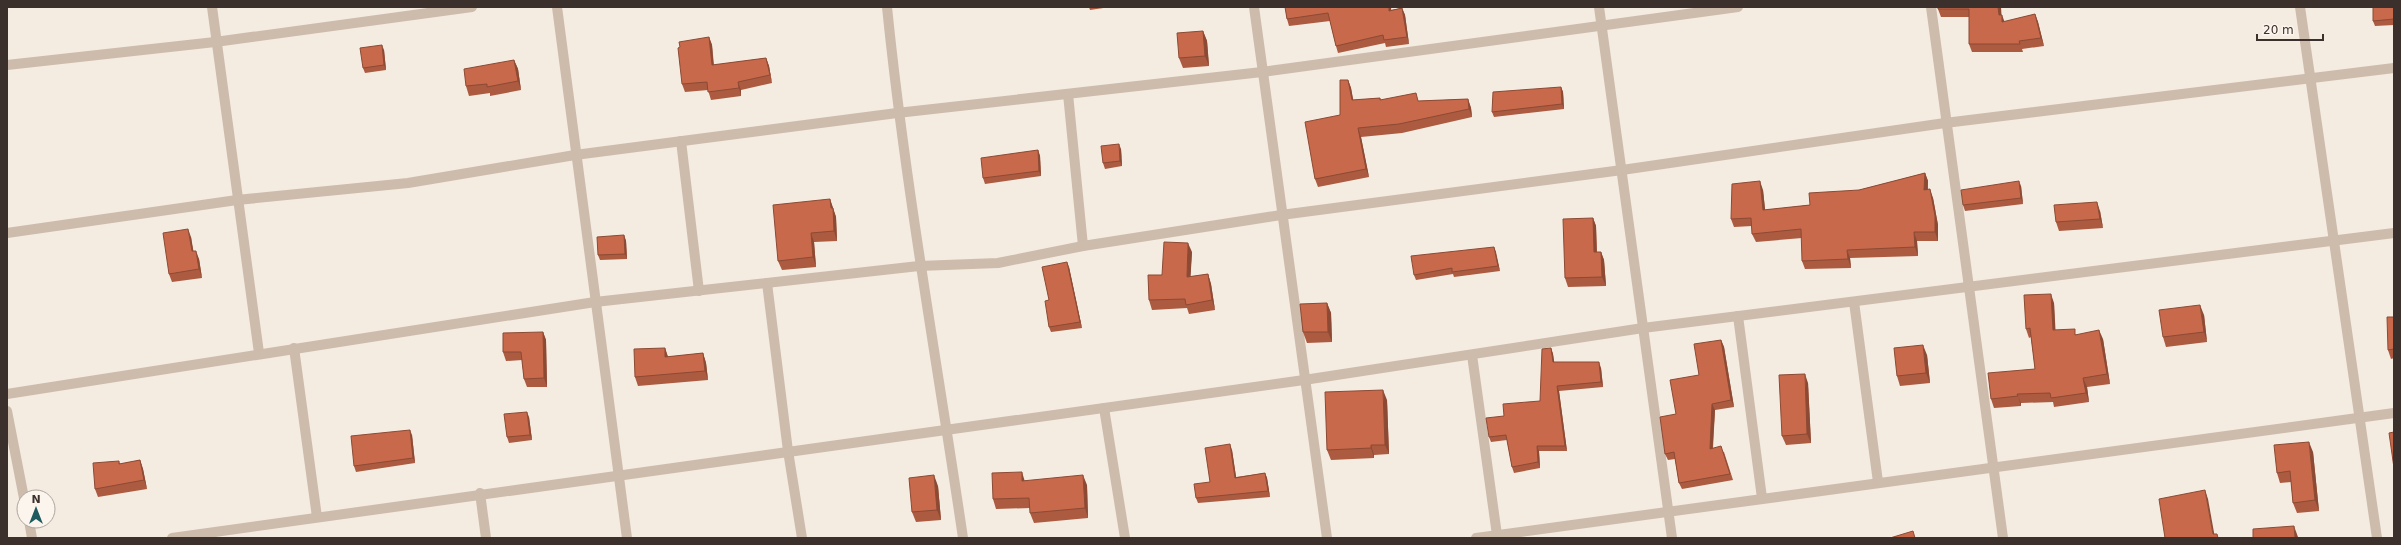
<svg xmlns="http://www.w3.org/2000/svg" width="2401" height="545" font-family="'DejaVu Sans',sans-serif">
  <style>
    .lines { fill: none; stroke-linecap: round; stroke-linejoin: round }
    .minor { stroke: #cdbbac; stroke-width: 10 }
    .tertiary { stroke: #cdbbac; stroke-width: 10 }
    .wall { fill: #ac5a40 }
    .shaded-wall { fill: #8c4a34 }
    .building { fill: #c8694b; stroke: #8c4a34 }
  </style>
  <rect width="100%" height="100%" fill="#f4ebe1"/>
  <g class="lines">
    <g class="minor">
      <polyline points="212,7 259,353"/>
      <polyline points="557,7 627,538"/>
      <path d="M887,7c18,178 50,354 76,531"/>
      <polyline points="1254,7 1327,538"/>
      <polyline points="1599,7 1672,538"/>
      <polyline points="1931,7 2003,538"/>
      <polyline points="7,65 215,42 472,7"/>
      <polyline points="1068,94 1083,246"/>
      <polyline points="681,141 699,291"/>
      <polyline points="7,233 237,200 408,183 575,155 897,113 1262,72 1738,7"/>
      <polyline points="767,283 788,451 802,538"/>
      <polyline points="1854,302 1878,482"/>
      <polyline points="1738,316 1762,498"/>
      <polyline points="294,348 317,517"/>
      <polyline points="1472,355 1497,535"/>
      <polyline points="7,394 595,302 919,266 998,263 1083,246 1281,215 1622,170 1945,123 2394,68"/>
      <polyline points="1104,408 1125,538"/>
      <polyline points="7,411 24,498"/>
      <polyline points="480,493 486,538"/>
      <polyline points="29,521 32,538"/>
      <polyline points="172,538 1304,380 1643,328 2394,233"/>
      <polyline points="1476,538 2394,413"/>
    </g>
    <polyline class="tertiary" points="2300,7 2377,538"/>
  </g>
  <g class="wall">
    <polygon points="1089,7 1110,7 1090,10"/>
    <polygon points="1285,7 1391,10 1402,8 1405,15 1409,44 1386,47 1385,43 1338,53 1336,46 1330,21 1289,26 1287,19"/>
    <polygon points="2001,7 2001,15 2004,22 2035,14 2038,22 2044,46 2022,49 2023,52 1972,52 1969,44 1969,17 1941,17 1938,9"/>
    <polygon points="2394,7 2394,25 2375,26 2373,21"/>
    <polygon points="1203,31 1207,41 1209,66 1183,68 1179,58"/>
    <polygon points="709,37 712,45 714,65 766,58 769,66 772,83 741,90 741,96 711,100 708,90 685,92 682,84"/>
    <polygon points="384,50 386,70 365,73 363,68"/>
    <polygon points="514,60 518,69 521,90 490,96 490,93 469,96 466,86"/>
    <polygon points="1348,80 1351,88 1353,100 1380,98 1381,100 1419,101 1468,99 1471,108 1472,117 1402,133 1361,137 1369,177 1318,187 1315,179 1340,115"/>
    <polygon points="1561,87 1563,92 1564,109 1494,117 1492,112"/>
    <polygon points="1121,149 1122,166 1105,169 1103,163"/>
    <polygon points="1038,150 1040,156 1041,176 985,184 983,178"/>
    <polygon points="1925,173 1928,181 1928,189 1933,198 1938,225 1938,241 1917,241 1918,256 1850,258 1851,268 1805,269 1802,261 1802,238 1756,242 1752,234 1752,226 1734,227 1731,219 1763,190 1765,210 1810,205 1859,190"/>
    <polygon points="2021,186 2023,204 1965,211 1963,205"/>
    <polygon points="830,199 836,217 837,241 814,242 816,267 782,270 778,261"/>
    <polygon points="2100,211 2103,228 2059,231 2056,222"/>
    <polygon points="1593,218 1596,226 1597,252 1601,252 1604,260 1606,286 1568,287 1565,278"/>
    <polygon points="624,235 626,241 627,259 600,260 598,255"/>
    <polygon points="191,237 193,251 199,259 202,278 172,282 169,274"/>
    <polygon points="1494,247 1500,271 1454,277 1453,274 1416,280 1414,275"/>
    <polygon points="1192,252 1190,277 1208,274 1211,284 1215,310 1189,314 1187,308 1152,310 1149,300 1162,275"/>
    <polygon points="1069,267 1082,328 1051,332 1049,327 1049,300"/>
    <polygon points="1327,303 1331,313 1332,342 1307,343 1303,332"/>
    <polygon points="2054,303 2055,330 2077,335 2103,339 2110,384 2087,387 2089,402 2054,407 2053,402 2021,403 2021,406 1994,408 1991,399 2035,369 2031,337 2029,338 2026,329"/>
    <polygon points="2204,315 2207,342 2166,347 2163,337"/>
    <polygon points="2394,317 2394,358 2391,359 2388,350"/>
    <polygon points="543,332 546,340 547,387 527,387 524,379 522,360 506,361 503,352"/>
    <polygon points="1721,340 1724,347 1734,407 1715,410 1713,448 1724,452 1733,480 1682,489 1679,483 1675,459 1668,460 1665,454 1699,375"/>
    <polygon points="665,348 668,357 703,353 706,363 708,380 638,386 635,377"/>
    <polygon points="1551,348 1553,354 1554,362 1601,368 1603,387 1559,391 1567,451 1539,451 1540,468 1514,473 1512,467 1507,440 1491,442 1489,437 1504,416 1540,401"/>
    <polygon points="1927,355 1930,383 1900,386 1897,376"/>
    <polygon points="1808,383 1811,443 1786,445 1782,436"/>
    <polygon points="1387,400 1389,454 1374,455 1374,458 1331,460 1327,450"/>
    <polygon points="529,417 532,440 509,443 507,437"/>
    <polygon points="412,435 415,463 356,472 354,466"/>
    <polygon points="1232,450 1236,477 1265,473 1267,478 1270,497 1198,503 1196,498 1210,482"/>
    <polygon points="2313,452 2319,511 2297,513 2293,503 2291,482 2280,483 2277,473"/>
    <polygon points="140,460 143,469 147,489 98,497 95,489 119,461 120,464"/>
    <polygon points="1025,481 1087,485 1088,518 1034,523 1030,513 1030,508 996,509 993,499"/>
    <polygon points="938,486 941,520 916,522 912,512"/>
  </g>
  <g class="shaded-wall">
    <polygon points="1389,7 1391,7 1392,18 1389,11"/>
    <polygon points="1998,7 2001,7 2002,23 1999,15"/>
    <polygon points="1402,8 1405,15 1409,44 1407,37"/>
    <polygon points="2035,14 2038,22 2044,46 2041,38"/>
    <polygon points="2002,15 2005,23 2002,22"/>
    <polygon points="1203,31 1207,41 1209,66 1205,56"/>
    <polygon points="709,37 712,45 714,73 712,65"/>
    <polygon points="382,45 384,50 386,70 384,65"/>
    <polygon points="766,58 769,66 772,83 770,75"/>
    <polygon points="514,60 518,69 521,90 518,81"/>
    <polygon points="1348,80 1351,88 1355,109 1352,100"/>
    <polygon points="738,82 741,90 741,96 739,88"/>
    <polygon points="1561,87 1563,92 1564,109 1562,104"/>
    <polygon points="1468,99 1471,108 1472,117 1469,109"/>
    <polygon points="1358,128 1361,137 1369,177 1366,169"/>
    <polygon points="1119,144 1121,149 1122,166 1120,161"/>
    <polygon points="1038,150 1040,156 1041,176 1039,171"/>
    <polygon points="1925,173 1928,181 1927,198 1924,190"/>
    <polygon points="1760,181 1763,190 1766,218 1763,210"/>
    <polygon points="2019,181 2021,186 2023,204 2021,198"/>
    <polygon points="1930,189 1933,198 1938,225 1938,241 1935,232"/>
    <polygon points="830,199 836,217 837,241 834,231"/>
    <polygon points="2097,202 2100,211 2103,228 2100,219"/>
    <polygon points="1593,218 1596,226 1597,261 1594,252"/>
    <polygon points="188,229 191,237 195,260 192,251"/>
    <polygon points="1914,232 1917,241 1918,256 1915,247"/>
    <polygon points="811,233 814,242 816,267 813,257"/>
    <polygon points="624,235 626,241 627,259 625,254"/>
    <polygon points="1188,243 1192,252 1190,287 1187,277"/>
    <polygon points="1494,247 1496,252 1500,271 1498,266"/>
    <polygon points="1847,250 1850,258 1851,268 1848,259"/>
    <polygon points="196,251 199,259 202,278 199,269"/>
    <polygon points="1601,252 1604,260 1606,286 1602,277"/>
    <polygon points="1067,262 1069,267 1082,328 1080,322"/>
    <polygon points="1208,274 1211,284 1215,310 1212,300"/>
    <polygon points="2051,294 2054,303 2056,339 2053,330"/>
    <polygon points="1327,303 1331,313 1332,342 1328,332"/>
    <polygon points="2200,305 2204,315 2207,342 2204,332"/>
    <polygon points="2099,330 2103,339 2110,384 2107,374"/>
    <polygon points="543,332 546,340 547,387 544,378"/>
    <polygon points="1721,340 1724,347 1734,407 1731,400"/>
    <polygon points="1923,345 1927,355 1930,383 1926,373"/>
    <polygon points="665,348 668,357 665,357"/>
    <polygon points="1551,348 1553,354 1555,367 1553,362"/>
    <polygon points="703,353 706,363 708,380 705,371"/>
    <polygon points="1599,362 1601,368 1603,387 1601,382"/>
    <polygon points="1805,374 1808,383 1811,443 1807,434"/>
    <polygon points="2083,378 2087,387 2089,402 2086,393"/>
    <polygon points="1557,386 1559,391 1567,451 1565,446"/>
    <polygon points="1383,390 1387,400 1389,454 1385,445"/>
    <polygon points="2017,394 2021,403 2021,406 2018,396"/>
    <polygon points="1712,404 1715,410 1712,456 1710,449"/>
    <polygon points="527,412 529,417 532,440 530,435"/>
    <polygon points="410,430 412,435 415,463 413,458"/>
    <polygon points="2309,442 2313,452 2319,511 2315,500"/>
    <polygon points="1230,444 1232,450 1237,483 1235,478"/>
    <polygon points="1371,445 1374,455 1374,458 1371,448"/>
    <polygon points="1537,446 1539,451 1540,468 1538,462"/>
    <polygon points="140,460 143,469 147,489 144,480"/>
    <polygon points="1022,472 1025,482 1022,481"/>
    <polygon points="1265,473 1267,478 1270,497 1268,491"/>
    <polygon points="934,475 938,486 941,520 937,510"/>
    <polygon points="1083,475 1087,485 1088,518 1085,508"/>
    <polygon points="2205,490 2208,499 2215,538 2213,534"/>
    <polygon points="2294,526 2298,537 2298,538 2295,538"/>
  </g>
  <g class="building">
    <polygon points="1285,7 1389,7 1389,11 1402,8 1407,37 1384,40 1383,35 1336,46 1328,13 1287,19"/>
    <polygon points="1938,7 1998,7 1999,15 2002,15 2002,22 2035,14 2041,38 2019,41 2020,44 1969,44 1969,9 1938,9"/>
    <polygon points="2373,7 2394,7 2394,19 2373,21"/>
    <polygon points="1203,31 1205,56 1179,58 1177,33"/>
    <polygon points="709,37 712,65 766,58 770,75 738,82 739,88 708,92 707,82 682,84 678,48 680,47 679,42"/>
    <polygon points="382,45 384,65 363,68 360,48"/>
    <polygon points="514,60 518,81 487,87 487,84 466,86 464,69"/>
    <polygon points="1340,80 1348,80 1352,100 1380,98 1380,100 1416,93 1418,101 1468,99 1469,109 1399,124 1358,128 1366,169 1315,179 1305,122 1340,115"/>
    <polygon points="1561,87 1562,104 1492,112 1493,92"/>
    <polygon points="1119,144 1120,161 1103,163 1101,146"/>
    <polygon points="1038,150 1039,171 983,178 981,158"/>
    <polygon points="1925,173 1924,190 1930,189 1935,216 1935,232 1914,232 1915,247 1847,250 1848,259 1802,261 1801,229 1752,234 1751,218 1731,219 1732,184 1760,181 1763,210 1810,205 1809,193 1859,190"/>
    <polygon points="2019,181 2021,198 1963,205 1961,190"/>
    <polygon points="830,199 831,208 833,208 834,231 811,233 813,257 778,261 773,205"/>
    <polygon points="2097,202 2100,219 2056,222 2054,205"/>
    <polygon points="1593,218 1594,252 1601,252 1602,277 1565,278 1563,219"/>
    <polygon points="188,229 192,251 196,251 199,269 169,274 163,233"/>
    <polygon points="624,235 625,254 598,255 597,237"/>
    <polygon points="1164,242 1188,243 1187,277 1208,274 1212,300 1186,305 1185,299 1149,300 1148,275 1162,275"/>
    <polygon points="1494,247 1498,266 1452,272 1452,268 1414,275 1411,256"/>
    <polygon points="1067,262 1080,322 1049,327 1045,301 1049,300 1042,267"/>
    <polygon points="2051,294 2053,330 2075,329 2075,335 2099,330 2107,374 2083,378 2086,393 2051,398 2050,393 2017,394 2018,396 1991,399 1988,373 2035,369 2030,328 2026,329 2024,295"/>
    <polygon points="1327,303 1328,332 1303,332 1300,304"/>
    <polygon points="2200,305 2204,332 2163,337 2159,310"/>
    <polygon points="2387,317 2394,317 2394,349 2388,350"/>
    <polygon points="543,332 544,378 524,379 521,352 503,352 503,333"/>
    <polygon points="1721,340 1731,400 1712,404 1710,449 1721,446 1730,474 1679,483 1674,452 1665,454 1660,417 1676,414 1670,380 1699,375 1694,344"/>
    <polygon points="1923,345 1926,373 1897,376 1894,348"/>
    <polygon points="665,348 665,357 703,353 705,371 635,377 634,349"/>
    <polygon points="1551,348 1553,362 1599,362 1601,382 1557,386 1565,446 1537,446 1538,462 1512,467 1506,435 1489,437 1486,418 1504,416 1503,404 1540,401 1542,349"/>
    <polygon points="1805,374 1807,434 1782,436 1779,375"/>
    <polygon points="1383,390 1385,445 1371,445 1371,448 1327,450 1325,392"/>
    <polygon points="527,412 530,435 507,437 504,414"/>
    <polygon points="410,430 413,458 354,466 351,436"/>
    <polygon points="2394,432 2394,468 2389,433"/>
    <polygon points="2309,442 2315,500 2293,503 2290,471 2277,473 2274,445"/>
    <polygon points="1230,444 1235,478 1265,473 1268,491 1196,498 1194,484 1210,482 1205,448"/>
    <polygon points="140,460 144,480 95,489 93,463 119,461 119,464"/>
    <polygon points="1022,472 1022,481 1083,475 1085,508 1030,513 1029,498 993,499 992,473"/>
    <polygon points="934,475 937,510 912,512 909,478"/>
    <polygon points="2205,490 2213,534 2217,534 2218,538 2165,538 2159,499"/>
    <polygon points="2294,526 2295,538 2253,538 2253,529"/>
    <polygon points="1913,531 1915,538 1890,538"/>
  </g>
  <rect width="2401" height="545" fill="none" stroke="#3b302b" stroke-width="16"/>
  <g transform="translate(36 509)"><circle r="19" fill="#fbf5ee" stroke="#aea6a0"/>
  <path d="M0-3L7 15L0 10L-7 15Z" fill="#1f5a5e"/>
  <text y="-6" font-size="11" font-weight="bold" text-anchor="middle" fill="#3b302b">N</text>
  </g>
  <path d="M2257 34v6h66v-6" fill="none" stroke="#3b302b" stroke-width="2"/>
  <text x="2263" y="34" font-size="12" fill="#3b302b" stroke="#fbf5ee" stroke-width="3" paint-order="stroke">20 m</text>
</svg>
